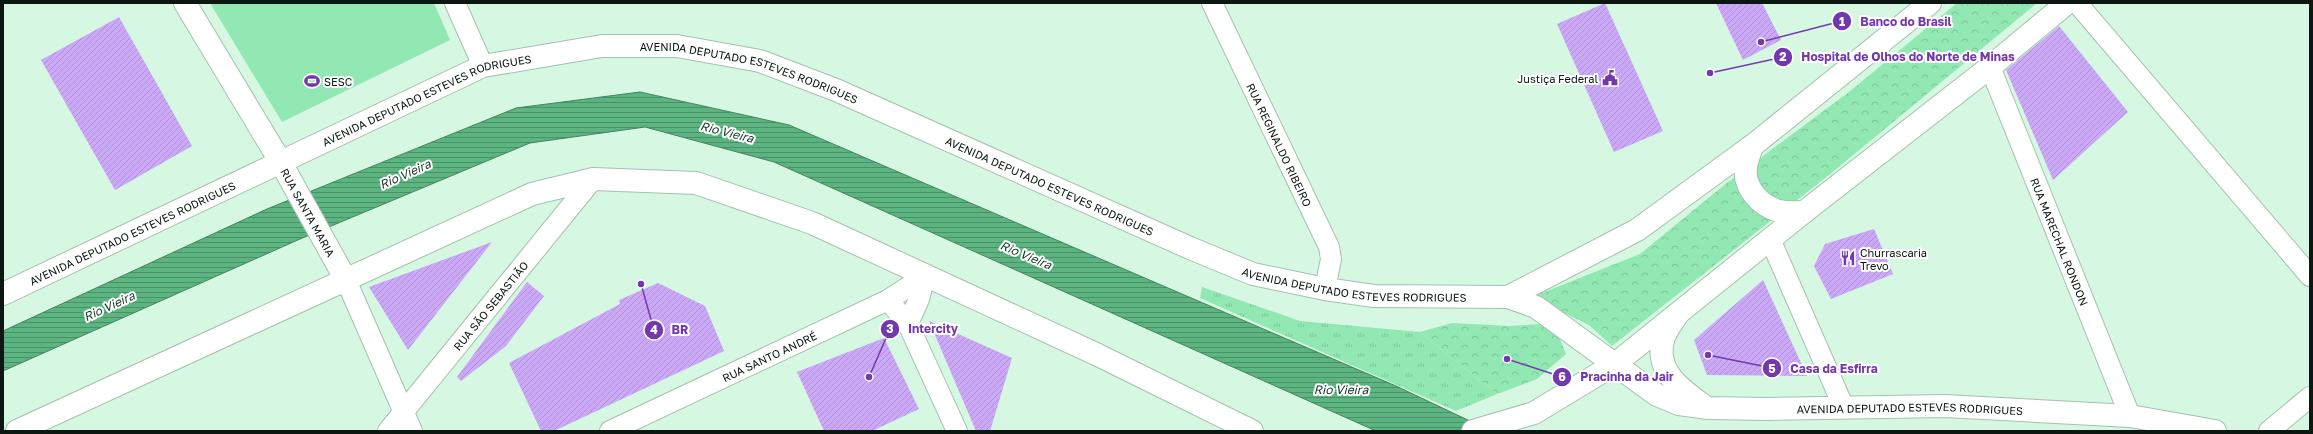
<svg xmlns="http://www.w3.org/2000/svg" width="2313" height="434" font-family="'Golos Text',sans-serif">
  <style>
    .grass { fill: url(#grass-tufts) }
    .park { fill: url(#park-crowns) }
    .garden { fill: #91e8b2 }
    .water { fill: url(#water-rules); stroke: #44855e }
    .building { fill: url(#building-hatch) }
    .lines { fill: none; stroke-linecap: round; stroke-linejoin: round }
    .minor-casing { stroke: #a3c2ad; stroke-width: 22 }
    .tertiary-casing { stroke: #a3c2ad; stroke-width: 24 }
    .secondary-casing { stroke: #a3c2ad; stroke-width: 24 }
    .primary-casing { stroke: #a3c2ad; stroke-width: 24 }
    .minor { stroke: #fff; stroke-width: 20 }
    .tertiary { stroke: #fff; stroke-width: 22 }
    .secondary { stroke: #fff; stroke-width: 22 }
    .primary { stroke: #fff; stroke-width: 22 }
    .labels { text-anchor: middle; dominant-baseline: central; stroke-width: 4; stroke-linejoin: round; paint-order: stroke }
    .street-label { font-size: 11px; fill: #0b1710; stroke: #fff }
    .poi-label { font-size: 11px; fill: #0b1710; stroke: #fff; text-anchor: start }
    .water-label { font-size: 12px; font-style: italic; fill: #113721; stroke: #fff }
    .leader { fill: none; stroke: #7338ad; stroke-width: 1.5 }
    .callout-dot { fill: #7338ad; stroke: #fff; stroke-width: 1.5 }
    .mark-label { font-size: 12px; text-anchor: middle; font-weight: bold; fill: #fff }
    .callout-label { font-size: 12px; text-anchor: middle; font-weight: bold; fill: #7338ad; stroke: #fff; stroke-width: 4; stroke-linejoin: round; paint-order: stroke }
  </style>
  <defs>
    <pattern id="grass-tufts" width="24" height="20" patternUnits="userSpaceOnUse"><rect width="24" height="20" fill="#91e8b2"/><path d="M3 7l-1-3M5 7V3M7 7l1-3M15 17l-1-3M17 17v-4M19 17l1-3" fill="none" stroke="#7cc698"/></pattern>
    <pattern id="park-crowns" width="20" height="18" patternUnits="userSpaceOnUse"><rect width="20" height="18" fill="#91e8b2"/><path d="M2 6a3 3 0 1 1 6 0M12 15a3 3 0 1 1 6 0" fill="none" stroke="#7cc698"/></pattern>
    <pattern id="water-rules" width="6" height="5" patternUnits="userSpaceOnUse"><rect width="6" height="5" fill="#5cb480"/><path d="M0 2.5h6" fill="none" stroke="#4a9167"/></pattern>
    <pattern id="building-hatch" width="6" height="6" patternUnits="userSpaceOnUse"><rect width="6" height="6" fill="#cba9f8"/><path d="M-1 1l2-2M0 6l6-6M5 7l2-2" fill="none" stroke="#ad91d4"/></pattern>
  </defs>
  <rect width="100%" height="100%" fill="#d6f7e1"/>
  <polygon class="grass" points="1202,287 1300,321 1420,332 1497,394 1456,411 1200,298"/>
  <g class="park">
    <polygon points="1957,3 2037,3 1829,175 1612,346 1589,325 1532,297 1640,254 1728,182 1849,92"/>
    <polygon points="1452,323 1509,326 1542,324 1559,337 1566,354 1537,379 1497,394 1420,332"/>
  </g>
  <polygon class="garden" points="210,3 434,3 450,40 282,122"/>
  <polygon class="water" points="640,92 789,125 1396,386 1491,431 1376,431 774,162 645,127 530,143 300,239 3,371 3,331 267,209 516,108"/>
  <g class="building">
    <polygon points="1605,3 1663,131 1614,152 1557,24"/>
    <polygon points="1716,3 1762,3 1781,40 1743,60"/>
    <polygon points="119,17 192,146 115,190 41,60"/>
    <polygon points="2059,26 2128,112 2053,180 2006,70"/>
    <polygon points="1874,229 1893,274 1831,299 1814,266 1825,244"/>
    <polygon points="492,242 408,350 369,287"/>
    <polygon points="1763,280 1807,376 1707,375 1694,340"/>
    <polygon points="527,282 544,296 506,346 461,381 457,377"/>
    <polygon points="658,283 705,306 724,351 554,431 541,431 509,363 620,304 619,300"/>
    <polygon points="929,321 1012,358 990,431 976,431"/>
    <polygon points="884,338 919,409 872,431 824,431 797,372"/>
  </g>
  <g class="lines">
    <defs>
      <g id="minor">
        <polyline points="455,3 483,66"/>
        <path id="s1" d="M1212,3l117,244 2,12 -6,30"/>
        <polyline points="2077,3 2310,276"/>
        <path id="s2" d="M1990,67l140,349"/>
        <polyline points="1770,239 1844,408"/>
        <polyline points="346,280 412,431"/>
        <polyline points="888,300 908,324 957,431"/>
        <polyline points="908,324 919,299 925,276"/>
        <path id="s3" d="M388,431l205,-252"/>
        <path id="s4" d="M610,431l278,-131 37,-24"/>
        <polyline points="2269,431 2310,397"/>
      </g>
      <g id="tertiary">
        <path d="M1752,146c-2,7 -5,14 -6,21 -3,20 14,39 33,44 7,2 17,1 25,1"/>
        <polyline points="1508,297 1637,230 1752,146 1930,3"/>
        <polyline points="1473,431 1534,413 1615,364 1804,212 1990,67 2067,3"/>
      </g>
      <g id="secondary">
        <path id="s5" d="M185,3l95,158 66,119"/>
      </g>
      <g id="primary">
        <path id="s6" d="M3,294l480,-228 119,-20h75l83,15 76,29 354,158 63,26 72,15 49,7 134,1 28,10 121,88 22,9 29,4 58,1 179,-3 185,10 85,15"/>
        <path d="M1677,315c-4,7 -10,14 -13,22 -11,32 16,52 39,68"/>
        <polyline points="17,431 532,194 593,179 696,183 812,223 1098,355 1252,431"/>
      </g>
    </defs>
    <use href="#minor" class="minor-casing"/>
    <use href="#tertiary" class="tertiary-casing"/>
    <use href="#secondary" class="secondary-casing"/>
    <use href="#primary" class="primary-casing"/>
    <use href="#minor" class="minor"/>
    <use href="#tertiary" class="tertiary"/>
    <use href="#secondary" class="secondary"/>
    <use href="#primary" class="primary"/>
  </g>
  <defs>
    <symbol id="civic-bare" viewBox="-9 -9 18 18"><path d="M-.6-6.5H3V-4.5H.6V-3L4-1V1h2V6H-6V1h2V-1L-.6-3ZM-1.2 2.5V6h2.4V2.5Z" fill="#7338ad" stroke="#fff" stroke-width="2.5" paint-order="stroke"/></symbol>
    <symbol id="stadium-bare" viewBox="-9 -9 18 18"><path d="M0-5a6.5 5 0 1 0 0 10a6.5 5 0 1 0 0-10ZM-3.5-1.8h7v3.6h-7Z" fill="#7338ad" stroke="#fff" stroke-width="2.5" paint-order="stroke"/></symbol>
    <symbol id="restaurant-bare" viewBox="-9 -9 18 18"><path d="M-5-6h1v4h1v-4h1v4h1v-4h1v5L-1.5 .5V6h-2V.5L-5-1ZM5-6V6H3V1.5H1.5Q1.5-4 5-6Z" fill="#7338ad" stroke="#fff" stroke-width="2.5" paint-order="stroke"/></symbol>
  </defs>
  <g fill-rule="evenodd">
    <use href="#civic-bare" x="1599" y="67" width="22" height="22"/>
    <use href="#stadium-bare" x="301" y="70" width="22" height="22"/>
    <use href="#restaurant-bare" x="1837" y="247" width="22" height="22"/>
  </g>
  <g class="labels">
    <g class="street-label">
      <text stroke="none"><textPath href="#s6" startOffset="803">AVENIDA DEPUTADO ESTEVES RODRIGUES</textPath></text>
      <text stroke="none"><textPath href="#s6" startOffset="467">AVENIDA DEPUTADO ESTEVES RODRIGUES</textPath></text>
      <text stroke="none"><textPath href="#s1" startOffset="157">RUA REGINALDO RIBEIRO</textPath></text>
      <text stroke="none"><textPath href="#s6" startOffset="1127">AVENIDA DEPUTADO ESTEVES RODRIGUES</textPath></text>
      <text stroke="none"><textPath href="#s5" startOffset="243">RUA SANTA MARIA</textPath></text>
      <text stroke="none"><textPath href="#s6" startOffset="143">AVENIDA DEPUTADO ESTEVES RODRIGUES</textPath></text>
      <text stroke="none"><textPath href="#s2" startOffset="188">RUA MARECHAL RONDON</textPath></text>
      <text stroke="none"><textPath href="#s6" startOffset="1451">AVENIDA DEPUTADO ESTEVES RODRIGUES</textPath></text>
      <text stroke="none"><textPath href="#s3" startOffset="162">RUA SÃO SEBASTIÃO</textPath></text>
      <text stroke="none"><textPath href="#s4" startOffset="176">RUA SANTO ANDRÉ</textPath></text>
      <text stroke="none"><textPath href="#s6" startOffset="2040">AVENIDA DEPUTADO ESTEVES RODRIGUES</textPath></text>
    </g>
    <g class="poi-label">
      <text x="1598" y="78" text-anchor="end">Justiça Federal</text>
      <text x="324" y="81">SESC</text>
      <text x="1860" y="252">Churrascaria<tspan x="1860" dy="13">Trevo</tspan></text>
    </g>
    <g class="water-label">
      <text transform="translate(727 132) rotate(14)">Rio Vieira</text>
      <text transform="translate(405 174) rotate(-24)">Rio Vieira</text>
      <text transform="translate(1026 255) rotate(23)">Rio Vieira</text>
      <text transform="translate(109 306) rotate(-25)">Rio Vieira</text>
      <text x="1341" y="389">Rio Vieira</text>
    </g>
  </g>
  <path class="leader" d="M1761 42L1842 21M1710 73L1783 57M869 377L890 329M641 284L654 330M1708 355L1772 368M1507 359L1562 377"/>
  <g class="callout-dot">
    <circle cx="1761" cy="42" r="4"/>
    <circle cx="1710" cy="73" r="4"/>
    <circle cx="869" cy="377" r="4"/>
    <circle cx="641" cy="284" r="4"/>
    <circle cx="1708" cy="355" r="4"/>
    <circle cx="1507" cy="359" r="4"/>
    <circle cx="1842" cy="21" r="10"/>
    <circle cx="1783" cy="57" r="10"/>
    <circle cx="890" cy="329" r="10"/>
    <circle cx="654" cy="330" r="10"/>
    <circle cx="1772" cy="368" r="10"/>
    <circle cx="1562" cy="377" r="10"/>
  </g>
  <g class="mark-label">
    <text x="1842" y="26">1</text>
    <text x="1783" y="61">2</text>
    <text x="890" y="333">3</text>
    <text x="654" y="334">4</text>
    <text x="1772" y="373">5</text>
    <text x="1562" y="381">6</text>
  </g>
  <g class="callout-label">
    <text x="1906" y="26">Banco do Brasil</text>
    <text x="1908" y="61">Hospital de Olhos do Norte de Minas</text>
    <text x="933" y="333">Intercity</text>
    <text x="680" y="334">BR</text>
    <text x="1834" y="373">Casa da Esfirra</text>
    <text x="1627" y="381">Pracinha da Jair</text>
  </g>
  <rect width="2313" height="434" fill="none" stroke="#0b1710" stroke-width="8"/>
</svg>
